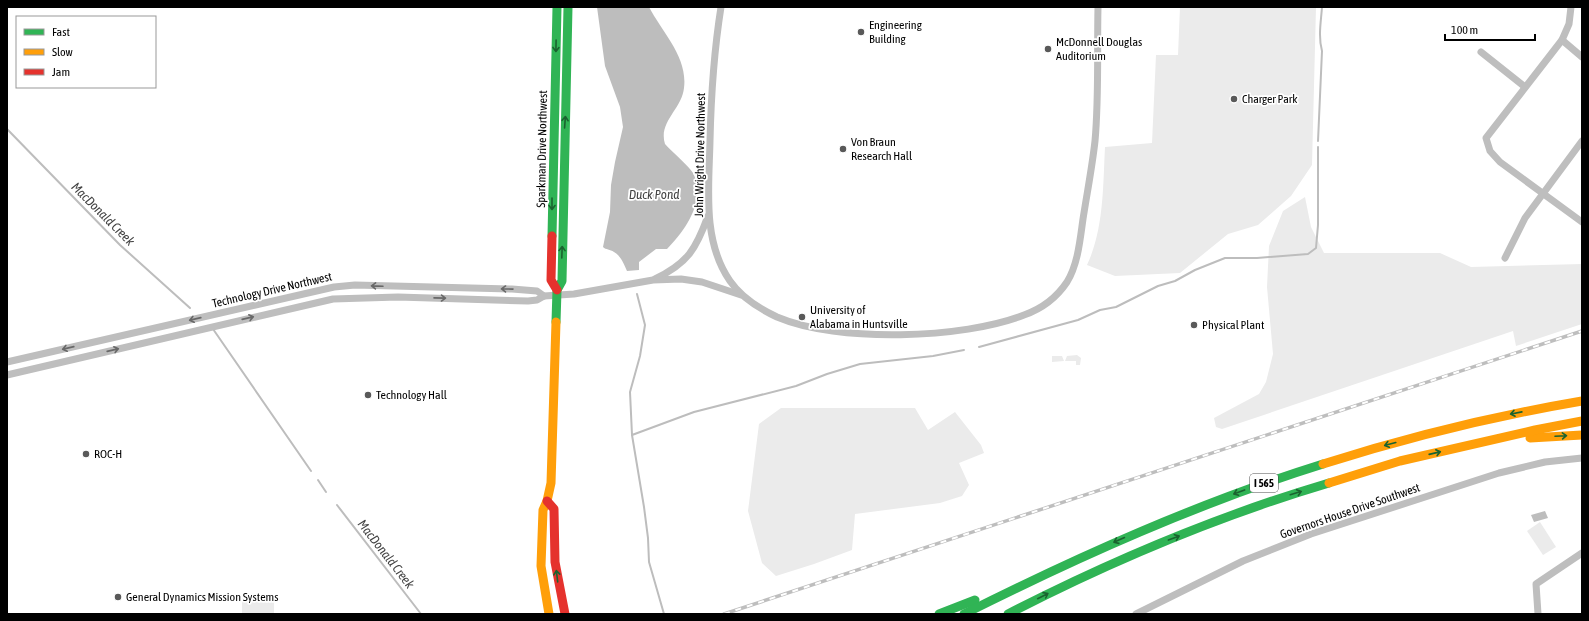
<svg xmlns="http://www.w3.org/2000/svg" width="1589" height="621" font-family="'Asap Condensed',sans-serif">
  <style>
    .green { fill: #ebebeb }
    .water { fill: #bdbdbd }
    .lines { fill: none; stroke-linecap: round; stroke-linejoin: round }
    .stream { stroke: #bdbdbd; stroke-width: 2 }
    .street { stroke: #bebebe; stroke-width: 7 }
    .fast { stroke: #30b455; stroke-width: 9 }
    .slow { stroke: #ff9f0a; stroke-width: 9 }
    .jam { stroke: #e5322d; stroke-width: 9 }
    .rail-casing { stroke: #bebebe; stroke-width: 3.5 }
    .rail { stroke: #fff; stroke-width: 2; stroke-dasharray: 6; stroke-linecap: butt }
    .oneway { stroke: #1a632f }
    .oneway2 { stroke: #686868 }
    .poi-dot { fill: #595959; stroke: #fff; stroke-width: 1.5 }
    .labels { text-anchor: middle; dominant-baseline: central; stroke-width: 3.5; stroke-linejoin: round; paint-order: stroke }
    .shield { fill: #fff; stroke: #4c4c4c; stroke-width: 1 }
    .shield-label { font-size: 11px; font-weight: bold; fill: #000 }
    .poi-label { font-size: 12px; fill: #000; stroke: #fff; text-anchor: start }
    .street-label { font-size: 12px; fill: #000; stroke: #fff }
    .water-label { font-size: 13px; font-style: italic; fill: #424242; stroke: #fff }
  </style>
  <rect width="100%" height="100%" fill="#fff"/>
  <g class="green">
    <path d="M1180,7h136l-4,158 -21,31 -33,29 -30,9 -48,39 -65,3 -28,-11c17,-36 16,-79 18,-118l47,-4 4,-88h22z"/>
    <polygon points="1305,197 1311,227 1324,253 1440,253 1471,267 1582,264 1582,324 1516,346 1513,331 1222,429 1216,427 1214,418 1259,394 1266,382 1273,354 1267,287 1269,246 1283,211"/>
    <polygon points="1052,356 1062,356 1064,361 1052,362"/>
    <polygon points="1067,356 1077,355 1081,358 1080,365 1076,365 1076,361 1065,361"/>
    <polygon points="781,408 915,408 928,430 955,412 981,445 984,453 959,463 969,485 962,496 940,503 855,514 852,550 814,564 776,576 762,563 748,511 759,424"/>
    <polygon points="1540,522 1556,547 1543,555 1527,531"/>
    <rect x="242" y="598" width="32" height="16"/>
  </g>
  <g class="water">
    <path d="M597,7h52c13,25 39,50 35,81 -2,21 -26,34 -19,56 7,8 23,21 28,29 14,27 -8,58 -26,76h-11l-17,13v8l-12,1c-3,-7 -6,-15 -13,-19 -4,-3 -8,-2 -11,-5l7,-35 1,-27 4,-23 8,-35 -3,-20 -15,-41z"/>
    <polygon points="1545,511 1548,518 1534,522 1531,515"/>
  </g>
  <g class="lines">
    <g class="stream">
      <polyline points="7,129 120,245 190,308"/>
      <path d="M1318,141l4,-90c-4,-15 -1,-29 0,-44"/>
      <polyline points="637,294 645,325 640,356 630,392 632,435 644,507 648,538 649,562 664,614"/>
      <polyline points="213,329 311,471"/>
      <polyline points="979,347 1078,320 1100,310 1116,307 1158,286 1175,281 1195,270 1225,258 1257,258 1308,254 1316,248 1318,225 1318,147"/>
      <polyline points="632,435 694,412 796,386 827,374 860,364 933,356 964,350"/>
      <polyline points="318,480 326,492"/>
      <polyline points="337,505 421,614"/>
    </g>
    <g class="street">
      <path d="M721,7c-7,44 -10,89 -11,134 -1,46 -8,100 20,140 11,16 30,28 47,36 61,26 186,22 247,-2 17,-6 33,-18 43,-33 11,-18 13,-42 16,-63 4,-26 9,-51 12,-78 4,-44 2,-89 3,-134"/>
      <polyline points="1571,7 1569,24 1562,40 1486,138 1490,151 1500,162 1582,222"/>
      <polyline points="1562,40 1582,57"/>
      <polyline points="1481,52 1525,87"/>
      <polyline points="1505,258 1525,218 1582,141"/>
      <path d="M655,279c33,-16 41,-30 53,-63"/>
      <polyline points="7,362 334,287 355,285 512,289 537,291 544,296"/>
      <polyline points="7,375 333,299 398,297 528,301 537,300 544,296 574,294 653,280 681,279 702,282 741,295"/>
      <polyline points="1136,614 1243,561 1311,534 1499,473 1545,462 1582,458"/>
      <polyline points="1538,614 1536,584 1582,553"/>
    </g>
    <g class="fast">
      <polyline points="552,236 557,7"/>
      <polyline points="556,322 557,290 562,281 568,7"/>
      <polyline points="939,614 975,600"/>
      <path d="M964,614c116,-58 234,-111 359,-150"/>
      <path d="M1008,614c103,-53 210,-98 321,-131"/>
    </g>
    <g class="slow">
      <polyline points="1530,438 1582,435"/>
      <path d="M1323,464c85,-27 171,-48 259,-63"/>
      <polyline points="1329,483 1400,461 1535,430 1582,421"/>
      <polyline points="549,614 541,566 543,510 547,501 551,483 556,322"/>
    </g>
    <g class="jam">
      <polyline points="552,236 551,280 557,290"/>
      <polyline points="547,501 554,509 555,562 565,614"/>
    </g>
    <defs>
      <polyline id="rail" points="724,614 1582,331"/>
    </defs>
    <use href="#rail" class="rail-casing"/>
    <use href="#rail" class="rail"/>
  </g>
  <defs><path id="oneway-shaft" d="M-6 0H5M1.5-3L5.5 0L1.5 3" fill="none" stroke-width="1.6" stroke-linecap="round" stroke-linejoin="round"/></defs>
  <g class="oneway">
    <use href="#oneway-shaft" transform="translate(556 46) rotate(91)"/>
    <use href="#oneway-shaft" transform="translate(565 122) rotate(-86)"/>
    <use href="#oneway-shaft" transform="translate(552 204) rotate(90)"/>
    <use href="#oneway-shaft" transform="translate(562 252) rotate(-88)"/>
    <use href="#oneway-shaft" transform="translate(1516 413) rotate(169)"/>
    <use href="#oneway-shaft" transform="translate(1561 436) rotate(-3)"/>
    <use href="#oneway-shaft" transform="translate(1390 444) rotate(165)"/>
    <use href="#oneway-shaft" transform="translate(1435 453) rotate(-13)"/>
    <use href="#oneway-shaft" transform="translate(1239 492) rotate(160)"/>
    <use href="#oneway-shaft" transform="translate(1296 493) rotate(-17)"/>
    <use href="#oneway-shaft" transform="translate(1174 538) rotate(-20)"/>
    <use href="#oneway-shaft" transform="translate(1119 540) rotate(156)"/>
    <use href="#oneway-shaft" transform="translate(557 576) rotate(-97)"/>
    <use href="#oneway-shaft" transform="translate(1043 596) rotate(-27)"/>
  </g>
  <g class="oneway2">
    <use href="#oneway-shaft" transform="translate(377 286) rotate(-178)"/>
    <use href="#oneway-shaft" transform="translate(507 289) rotate(-179)"/>
    <use href="#oneway-shaft" transform="translate(440 298) rotate(1)"/>
    <use href="#oneway-shaft" transform="translate(248 318) rotate(-13)"/>
    <use href="#oneway-shaft" transform="translate(195 319) rotate(167)"/>
    <use href="#oneway-shaft" transform="translate(68 348) rotate(167)"/>
    <use href="#oneway-shaft" transform="translate(113 350) rotate(-13)"/>
  </g>
  <g class="poi-dot">
    <circle cx="861" cy="32" r="4"/>
    <circle cx="1048" cy="49" r="4"/>
    <circle cx="1234" cy="99" r="4"/>
    <circle cx="843" cy="149" r="4"/>
    <circle cx="802" cy="317" r="4"/>
    <circle cx="1194" cy="325" r="4"/>
    <circle cx="368" cy="395" r="4"/>
    <circle cx="86" cy="454" r="4"/>
    <circle cx="118" cy="597" r="4"/>
  </g>
  <g class="labels">
    <rect class="shield" x="1250" y="474" width="28" height="18" rx="3"/>
    <g class="shield-label">
      <text x="1264" y="483">I 565</text>
    </g>
    <g class="poi-label">
      <text x="869" y="25">Engineering<tspan x="869" dy="14">Building</tspan></text>
      <text x="1056" y="42">McDonnell Douglas<tspan x="1056" dy="14">Auditorium</tspan></text>
      <text x="1242" y="99">Charger Park</text>
      <text x="851" y="142">Von Braun<tspan x="851" dy="14">Research Hall</tspan></text>
      <text x="810" y="310">University of<tspan x="810" dy="14">Alabama in Huntsville</tspan></text>
      <text x="1202" y="325">Physical Plant</text>
      <text x="376" y="395">Technology Hall</text>
      <text x="94" y="454">ROC-H</text>
      <text x="126" y="597">General Dynamics Mission Systems</text>
    </g>
    <g class="street-label">
      <text transform="translate(542 149) rotate(-89)">Sparkman Drive Northwest</text>
      <text transform="translate(700 155) rotate(-89)">John Wright Drive Northwest</text>
      <text transform="translate(272 290) rotate(-13)">Technology Drive Northwest</text>
      <text transform="translate(1350 511) rotate(-19)">Governors House Drive Southwest</text>
    </g>
    <g class="water-label">
      <text x="654" y="194">Duck Pond</text>
      <text transform="translate(103 214) rotate(45)">MacDonald Creek</text>
      <text transform="translate(386 554) rotate(52)">MacDonald Creek</text>
    </g>
  </g>
  <rect width="1589" height="621" fill="none" stroke="#000000" stroke-width="16"/>
  <rect x="16" y="16" width="140" height="72" fill="#ffffff" stroke="#999999"/>
  <rect x="24" y="29" width="20" height="6" fill="#30b455" stroke="#999999"/>
  <text x="52" y="36" font-size="12" fill="#000000">Fast</text>
  <rect x="24" y="49" width="20" height="6" fill="#ff9f0a" stroke="#999999"/>
  <text x="52" y="56" font-size="12" fill="#000000">Slow</text>
  <rect x="24" y="69" width="20" height="6" fill="#e5322d" stroke="#999999"/>
  <text x="52" y="76" font-size="12" fill="#000000">Jam</text>
  <path d="M1445 34v6h90v-6" fill="none" stroke="#000000" stroke-width="2"/>
  <text x="1451" y="34" font-size="12" fill="#000000" stroke="#ffffff" stroke-width="3" paint-order="stroke">100 m</text>
</svg>
